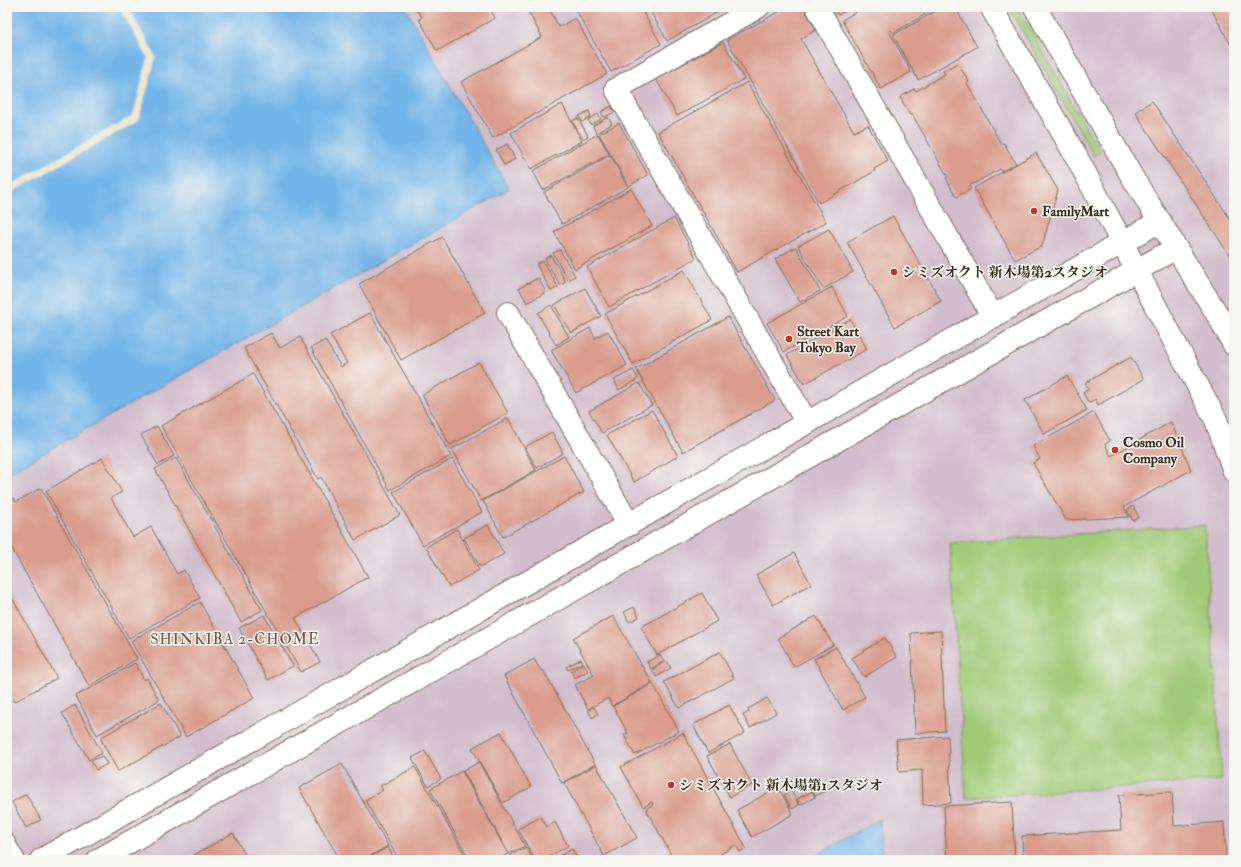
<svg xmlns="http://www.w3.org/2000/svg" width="1241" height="867" font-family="'IM FELL Double Pica','Noto Serif JP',serif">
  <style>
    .industrial { fill: #d1bdcb }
    .green { fill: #a0ca77; stroke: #6e7a4a }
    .water { fill: #73b5e8; stroke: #577083 }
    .pier { fill: #eee5cc }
    .building { fill: #d99c8c }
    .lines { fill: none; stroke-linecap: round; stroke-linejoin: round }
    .lane-casing { stroke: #7a6b5b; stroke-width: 14 }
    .street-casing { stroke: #7a6b5b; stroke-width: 24 }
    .secondary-casing { stroke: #7a6b5b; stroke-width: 24 }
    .lane { stroke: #fff; stroke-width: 12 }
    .street { stroke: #fff; stroke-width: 22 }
    .secondary { stroke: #fff; stroke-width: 22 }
    .poi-dot { fill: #c8321e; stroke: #f6f6f2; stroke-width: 1.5 }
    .labels { text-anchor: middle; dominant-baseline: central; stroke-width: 3; stroke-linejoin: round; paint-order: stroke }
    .poi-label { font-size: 14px; font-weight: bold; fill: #3b2a1e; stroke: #f6f6f2; text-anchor: start }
    .neighbourhood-label { font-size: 15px; letter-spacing: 1px; fill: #725244; stroke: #f6f6f2 }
  </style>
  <rect width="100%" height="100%" fill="#f6f6f2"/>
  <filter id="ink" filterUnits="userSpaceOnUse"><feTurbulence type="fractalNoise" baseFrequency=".025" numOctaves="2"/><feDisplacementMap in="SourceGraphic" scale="8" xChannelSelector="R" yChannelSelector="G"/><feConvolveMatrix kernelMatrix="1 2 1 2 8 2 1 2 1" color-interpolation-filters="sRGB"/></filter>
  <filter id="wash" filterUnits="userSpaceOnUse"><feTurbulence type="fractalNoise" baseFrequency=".012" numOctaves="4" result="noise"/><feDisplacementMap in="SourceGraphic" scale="16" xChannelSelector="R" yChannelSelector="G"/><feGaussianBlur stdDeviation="0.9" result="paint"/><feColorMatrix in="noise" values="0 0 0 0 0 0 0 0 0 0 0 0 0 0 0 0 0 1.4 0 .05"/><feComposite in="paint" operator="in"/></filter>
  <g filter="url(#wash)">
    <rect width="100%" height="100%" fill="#eee5cc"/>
    <polygon class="industrial" points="405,7 1234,7 1234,860 882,860 880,819 808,860 7,860 7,474 509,189"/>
    <g class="green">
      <polygon points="1009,7 1017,7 1100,152 1094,156"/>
      <polygon points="1205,525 1222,780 966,798 950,543"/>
    </g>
    <g class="water">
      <polygon points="7,7 405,7 509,189 7,474"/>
      <polygon points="880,819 882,860 808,860"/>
    </g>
    <polygon class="pier" points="119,7 128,7 156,57 139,120 7,195 7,187 133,115 148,58"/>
    <g id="blocks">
      <g class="building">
        <polygon points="414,7 489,7 495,18 437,51 419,19 422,17"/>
        <polygon points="526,7 548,7 559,27 575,18 607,74 493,138 461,82 542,37"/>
        <polygon points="574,7 640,7 661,44 611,72"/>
        <polygon points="648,7 727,7 667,41"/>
        <polygon points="788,7 803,7 816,30 801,39 854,132 868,125 888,161 874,169 875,171 819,203 727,40"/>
        <polygon points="833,7 852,7 838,15"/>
        <polygon points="865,7 938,7 893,33 891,30 889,31 911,72 881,89 842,20"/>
        <polygon points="943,7 955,7 977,47 918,80 893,35"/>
        <polygon points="1210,7 1234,7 1234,50"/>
        <polygon points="723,42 744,79 677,116 656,79"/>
        <polygon points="958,63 969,82 967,83 1001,144 1004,143 1016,164 1002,171 1000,169 969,186 971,189 956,197 946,178 948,177 912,114 910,115 900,97 914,89 916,91 945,74 943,71"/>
        <polygon points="747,82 826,222 737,272 658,132"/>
        <polygon points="1152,101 1234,225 1234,262 1135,112"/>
        <polygon points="562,104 582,141 531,169 511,133"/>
        <polygon points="611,106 615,112 604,117 601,112"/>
        <polygon points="589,111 591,117 582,122 579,116"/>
        <polygon points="598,114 601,119 591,125 588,120"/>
        <polygon points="608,117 612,124 596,133 593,126"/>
        <polygon points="578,118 588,136 583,139 572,121"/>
        <polygon points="619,123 648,175 629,186 599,134"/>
        <polygon points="598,134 609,154 543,190 533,171"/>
        <polygon points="507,144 515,159 504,165 496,150"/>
        <polygon points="1036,153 1058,190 1042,246 1015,260 974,188"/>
        <polygon points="610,155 628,187 562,224 544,192"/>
        <polygon points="631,189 652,226 575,269 554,232"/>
        <polygon points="893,216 941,301 895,327 847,242"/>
        <polygon points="674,218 696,258 609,307 587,267"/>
        <polygon points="829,229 853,272 823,289 798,246"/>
        <polygon points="442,237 485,313 401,360 359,284"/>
        <polygon points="796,247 820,291 800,302 775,259"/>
        <polygon points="560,250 575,276 568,280 553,253"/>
        <polygon points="551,255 566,282 560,285 545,259"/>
        <polygon points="543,261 558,287 551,291 536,264"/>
        <polygon points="684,270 712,320 633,364 605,314"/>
        <polygon points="538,278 546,292 527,303 519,288"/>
        <polygon points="832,287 848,316 784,352 767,323"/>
        <polygon points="585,288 601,316 571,333 554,305"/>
        <polygon points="551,305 569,337 556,345 538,313"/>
        <polygon points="370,313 451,456 390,490 311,348 325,340 341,367 347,363 330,335"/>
        <polygon points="728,317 775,400 683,452 636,369"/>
        <polygon points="850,319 867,349 804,384 787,355"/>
        <polygon points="590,328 595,338 608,331 627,365 576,393 551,350"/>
        <polygon points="271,333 280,348 300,337 400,515 355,540 321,477 318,479 244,348"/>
        <polygon points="1131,357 1144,379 1098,405 1095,399 1089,403 1083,393 1089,389 1085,383"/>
        <polygon points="479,362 508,413 450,445 422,395"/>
        <polygon points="633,370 638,379 619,390 614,380"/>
        <polygon points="253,374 368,577 295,618 320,662 301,672 161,426"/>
        <polygon points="1067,376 1087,410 1044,434 1025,400"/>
        <polygon points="639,383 652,405 602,433 589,411"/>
        <polygon points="652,410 678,456 634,482 607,435"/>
        <polygon points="1094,412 1110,441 1105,444 1111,456 1171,422 1191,470 1124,507 1129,517 1066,520 1033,463 1040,459 1033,446"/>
        <polygon points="508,418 536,470 481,501 452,449"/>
        <polygon points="157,426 174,456 158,465 141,435"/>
        <polygon points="552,432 563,453 537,468 525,447"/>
        <polygon points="564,456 584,492 503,537 483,501"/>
        <polygon points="102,458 122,492 111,498 133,537 151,527 177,574 184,570 200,598 129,638 46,491"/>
        <polygon points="176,458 262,610 241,622 155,469"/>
        <polygon points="452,459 482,512 423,545 393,492"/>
        <polygon points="41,488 137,659 89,686 7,540 7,502 14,498 16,502"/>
        <polygon points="1133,506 1139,517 1133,521 1127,510"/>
        <polygon points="488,525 504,554 480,567 464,538"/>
        <polygon points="457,529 479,570 449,587 426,547"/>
        <polygon points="794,553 811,584 773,605 756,575"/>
        <polygon points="7,589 57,678 14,702 7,690"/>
        <polygon points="702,593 717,621 657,655 641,627"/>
        <polygon points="200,602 254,698 186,737 131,641"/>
        <polygon points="634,607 639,617 629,622 624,612"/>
        <polygon points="264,615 293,666 268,680 239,628"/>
        <polygon points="613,616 652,683 612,706 608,698 588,709 575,685 594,675 573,638"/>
        <polygon points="816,616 833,645 794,667 778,638"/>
        <polygon points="941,631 945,731 915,733 911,633"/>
        <polygon points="885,638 897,657 864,677 852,658"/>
        <polygon points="836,647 865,697 843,710 814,659"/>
        <polygon points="720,652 734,678 679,708 664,682"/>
        <polygon points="660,655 664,661 651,669 647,662"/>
        <polygon points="534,659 541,671 543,670 595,764 562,783 504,676"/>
        <polygon points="581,659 583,662 568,670 566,667"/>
        <polygon points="667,661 671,668 656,677 652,670"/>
        <polygon points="135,663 144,680 147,678 159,700 97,735 76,696"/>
        <polygon points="584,663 588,671 575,678 571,671"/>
        <polygon points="653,684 679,731 635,755 624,735 628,733 613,706"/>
        <polygon points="767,698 776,713 750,728 743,715 749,712 748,709"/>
        <polygon points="161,703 180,737 118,771 100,738"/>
        <polygon points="75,705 102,753 89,760 62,713"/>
        <polygon points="729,705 745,733 708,753 693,725"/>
        <polygon points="594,707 598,714 592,718 588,710"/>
        <polygon points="501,732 531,787 503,803 472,748"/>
        <polygon points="683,733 746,848 740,852 736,845 710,860 674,860 646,809 653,804 652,802 643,807 621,767"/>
        <polygon points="948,736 951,803 923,805 922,770 899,772 896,740"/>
        <polygon points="730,744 752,785 730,797 707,756"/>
        <polygon points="425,751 441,779 428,786 412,758"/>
        <polygon points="102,756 107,764 96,770 91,761"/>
        <polygon points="479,762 525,846 509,854 463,771"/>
        <polygon points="342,764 388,846 363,860 340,860 299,788"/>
        <polygon points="596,765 637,838 604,856 564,783"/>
        <polygon points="415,767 468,860 399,860 365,800 383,790 380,786"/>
        <polygon points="462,771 508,854 496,860 470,860 430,789"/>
        <polygon points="822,786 825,791 815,796 813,791"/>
        <polygon points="778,787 793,814 752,837 737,810"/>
        <polygon points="791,791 799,805 792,809 784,795"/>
        <polygon points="812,791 815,797 800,805 797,799"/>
        <polygon points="1172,792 1174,826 1224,822 1226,860 1023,860 1022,836 1121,830 1119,795"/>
        <polygon points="26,794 41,820 26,828 12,802"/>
        <polygon points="1012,802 1015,860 947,860 944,806"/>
        <polygon points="541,817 547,827 555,822 568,846 543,860 535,860 518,829"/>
        <polygon points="233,833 248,860 197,860 194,855"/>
        <polygon points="388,847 395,860 366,860"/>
        <polygon points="526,847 533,860 502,860"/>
        <polygon points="572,849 578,860 551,860"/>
      </g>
    </g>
  </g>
  <g filter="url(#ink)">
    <use href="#blocks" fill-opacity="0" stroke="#7a6b5b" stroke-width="1"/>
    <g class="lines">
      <defs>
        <polyline id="lane" points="7,839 19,860"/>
        <g id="street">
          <polyline points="758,7 616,89 807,423"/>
          <polyline points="817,7 993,317"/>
          <polyline points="508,313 629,525"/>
        </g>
        <g id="secondary">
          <polyline points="991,7 1077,158 1216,420 1234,471"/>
          <polyline points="1035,7 1131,175 1220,319 1234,345"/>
          <polyline points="41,860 1160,221"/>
          <polyline points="98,860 1176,248"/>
        </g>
      </defs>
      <use href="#lane" class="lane-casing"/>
      <use href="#street" class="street-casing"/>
      <use href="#secondary" class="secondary-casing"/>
      <use href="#lane" class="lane"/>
      <use href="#street" class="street"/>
      <use href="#secondary" class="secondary"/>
    </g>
  </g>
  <g class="poi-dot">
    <circle cx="1034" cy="211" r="4"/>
    <circle cx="894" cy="272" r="4"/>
    <circle cx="789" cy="339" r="4"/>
    <circle cx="1115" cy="450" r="4"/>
    <circle cx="671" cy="785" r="4"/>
  </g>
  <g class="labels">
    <g class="poi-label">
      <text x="1042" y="211">FamilyMart</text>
      <text x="902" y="272">シミズオクト 新木場第2スタジオ</text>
      <text x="797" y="331">Street Kart<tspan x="797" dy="16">Tokyo Bay</tspan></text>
      <text x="1123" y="442">Cosmo Oil<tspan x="1123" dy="16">Company</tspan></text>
      <text x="679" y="785">シミズオクト 新木場第1スタジオ</text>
    </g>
    <g class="neighbourhood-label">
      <text x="235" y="639">SHINKIBA 2-CHOME</text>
    </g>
  </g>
  <rect width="1241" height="867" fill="none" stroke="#f6f6f2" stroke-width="24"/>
</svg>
